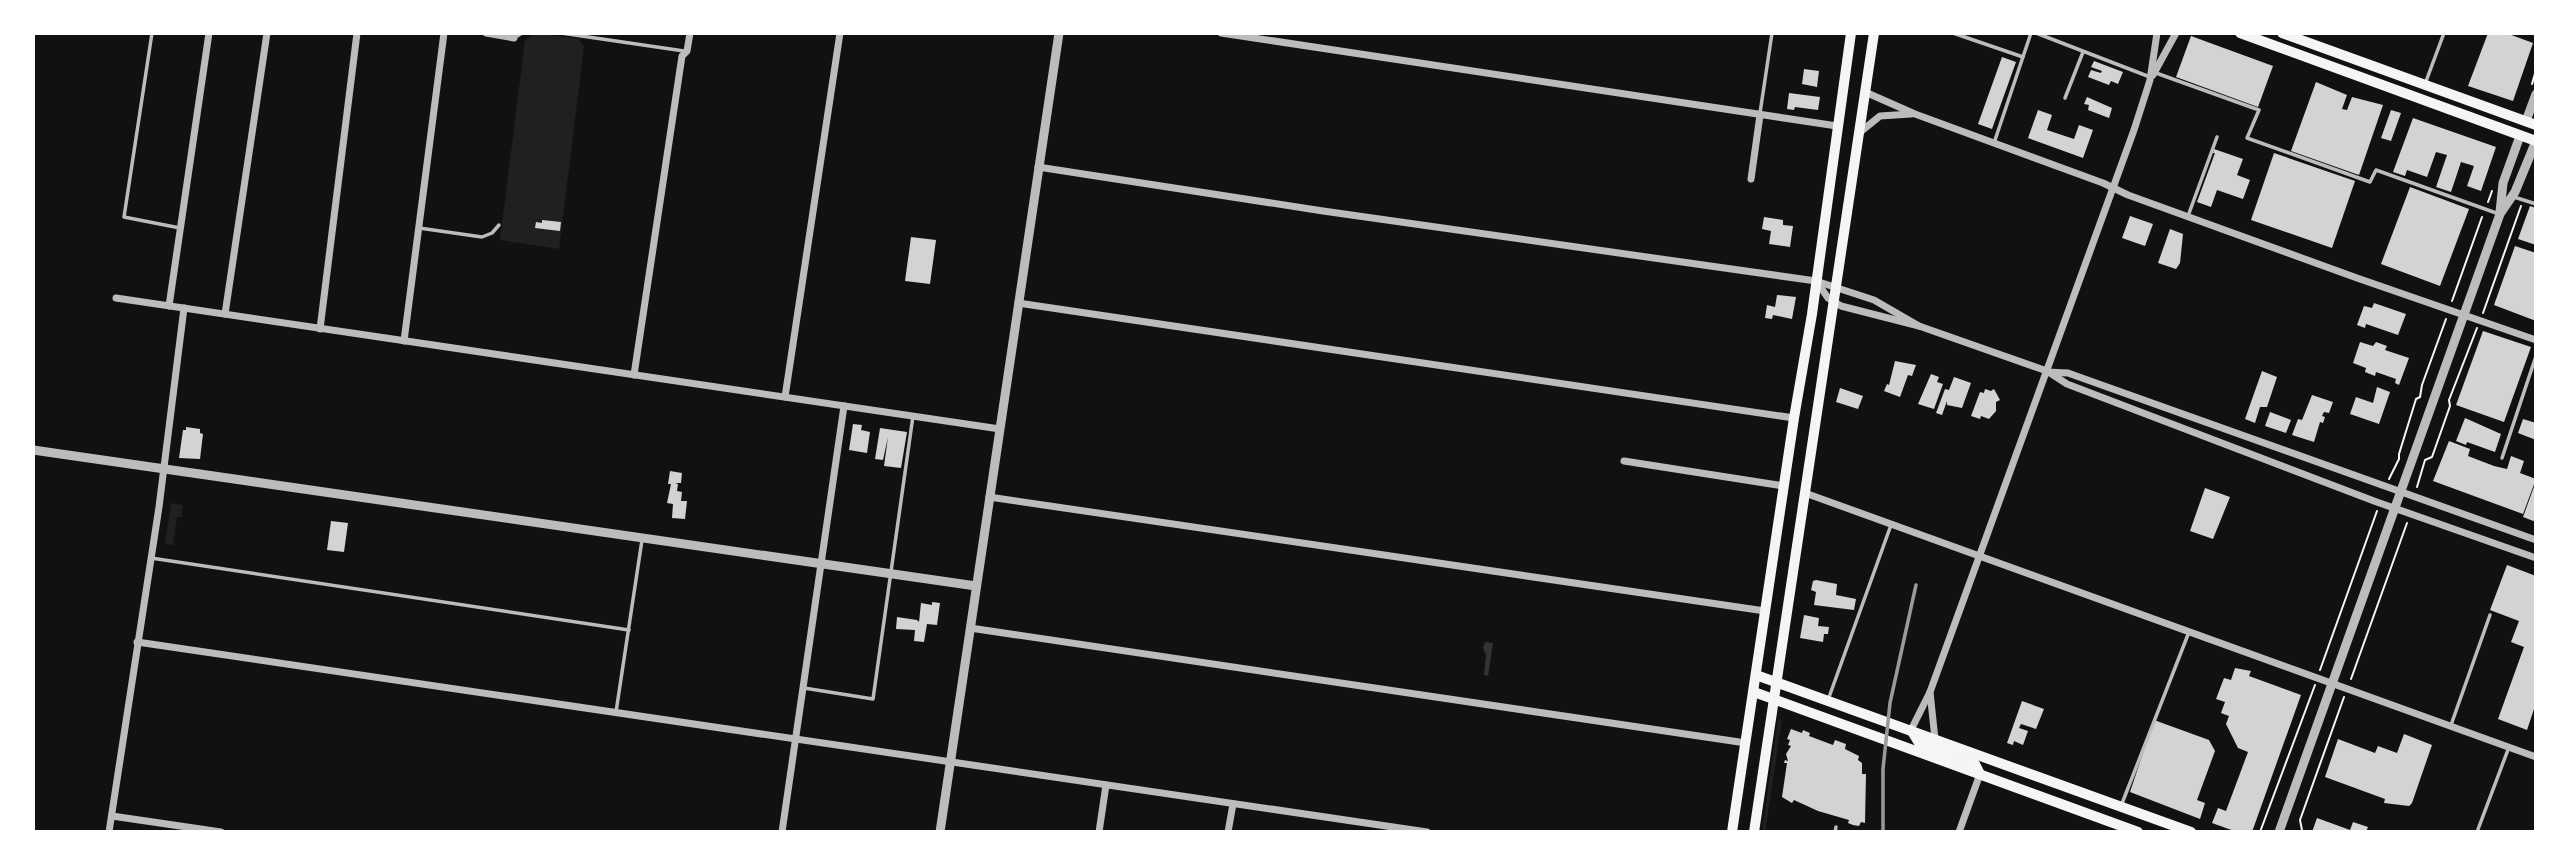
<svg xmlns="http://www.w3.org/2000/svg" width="2569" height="865" font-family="Rubik,sans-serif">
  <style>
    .green { fill: #202020 }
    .water { fill: #333 }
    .building { fill: #d3d3d3 }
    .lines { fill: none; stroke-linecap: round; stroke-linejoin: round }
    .path { stroke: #f5f5f5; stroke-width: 2 }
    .service { stroke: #bcbcbc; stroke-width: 3.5 }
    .minor { stroke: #bcbcbc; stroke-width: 7 }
    .tertiary { stroke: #bcbcbc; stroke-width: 9 }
    .secondary { stroke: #f5f5f5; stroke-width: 10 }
    .trunk { stroke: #f5f5f5; stroke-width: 10 }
    .rail { stroke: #9a9a9a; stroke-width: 3.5 }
  </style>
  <rect width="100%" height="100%" fill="#111"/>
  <g class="green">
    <polygon points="535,33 579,39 584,46 559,249 500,240 525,41"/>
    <polygon points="171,503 183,505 182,517 177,517 173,545 165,544"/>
    <polygon points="1778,719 1782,720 1765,832 1762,832"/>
  </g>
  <polygon class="water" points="1485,642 1493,643 1488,676 1484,675 1486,655 1483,648"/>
  <g class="building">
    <polygon points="2488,33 2506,33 2533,43 2513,101 2468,86"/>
    <polygon points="2191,36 2273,66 2258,107 2176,77"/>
    <polygon points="2002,57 2016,62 1992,129 1978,124"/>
    <polygon points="2094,61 2123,72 2118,84 2111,81 2109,85 2088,77 2091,70 2101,73 2102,71 2091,67"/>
    <polygon points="1804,69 1819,71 1817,87 1802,84"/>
    <polygon points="2316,82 2347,95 2342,109 2347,110 2352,97 2383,105 2359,175 2291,151"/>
    <polygon points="1789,93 1820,97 1818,110 1795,107 1794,110 1787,109"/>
    <polygon points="2087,97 2112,108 2109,118 2088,110 2089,105 2084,104"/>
    <polygon points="2038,110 2052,115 2047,130 2074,139 2079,125 2093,130 2083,158 2028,138"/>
    <polygon points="2391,110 2401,113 2391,141 2381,138"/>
    <polygon points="2413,118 2496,147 2481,191 2467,186 2474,166 2461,162 2451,192 2436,187 2447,155 2436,152 2427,177 2407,170 2405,176 2393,172"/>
    <polygon points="2214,149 2243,159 2237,175 2250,180 2243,199 2217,190 2211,207 2197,202 2215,153 2213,153"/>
    <polygon points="2274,153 2355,181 2332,248 2251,220"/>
    <polygon points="2410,187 2469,209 2440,286 2381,264"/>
    <polygon points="2530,206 2536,208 2536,245 2518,239"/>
    <polygon points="2130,216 2153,224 2145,246 2122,238"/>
    <polygon points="1764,217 1783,220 1783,225 1793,226 1790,247 1769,244 1771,231 1762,229"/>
    <polygon points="542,220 561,222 560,231 535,228 536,222 542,223"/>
    <polygon points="2170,229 2183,234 2180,263 2176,269 2158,263"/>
    <polygon points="911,237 936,240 930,284 905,281"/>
    <polygon points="2515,246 2536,253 2536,321 2494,305"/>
    <polygon points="1777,295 1796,297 1792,319 1773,315 1772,319 1765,318 1767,305 1775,307"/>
    <polygon points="2374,303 2406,314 2398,335 2366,324 2365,328 2357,325 2364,306 2372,308"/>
    <polygon points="2483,331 2531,347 2504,422 2456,405"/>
    <polygon points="2360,342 2373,346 2376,342 2387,346 2385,350 2409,358 2399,385 2395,383 2396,379 2376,372 2375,376 2365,372 2366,368 2353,363"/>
    <polygon points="1895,361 1916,365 1912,376 1908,375 1900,397 1884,391 1887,384 1889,385"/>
    <polygon points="2262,371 2277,377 2267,407 2260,407 2255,423 2245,419"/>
    <polygon points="1931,374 1939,377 1937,382 1943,384 1934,409 1918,404"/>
    <polygon points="1954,377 1971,383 1962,408 1947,405 1947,401 1942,415 1936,413 1945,389 1949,390"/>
    <polygon points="2377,387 2390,392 2379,424 2350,414 2356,397 2373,403"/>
    <polygon points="1840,388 1863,396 1858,409 1836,402"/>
    <polygon points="1985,389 1991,391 1994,389 2000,400 1996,402 1996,411 1989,419 1981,416 1980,419 1971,416 1980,392 1984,393"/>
    <polygon points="2312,395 2333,402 2329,413 2324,412 2322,416 2325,417 2323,423 2320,422 2314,442 2292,435 2298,419 2302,420"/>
    <polygon points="2270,412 2291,420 2286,433 2265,426"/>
    <polygon points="2465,418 2501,434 2495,452 2467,442 2466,445 2456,441"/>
    <polygon points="2523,419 2536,423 2536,440 2518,433"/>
    <polygon points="853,424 862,425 861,430 870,432 867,453 849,450"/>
    <polygon points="186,427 200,429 200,433 203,434 200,459 179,458 183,430 186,430"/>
    <polygon points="880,428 907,432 901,468 884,466 888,437 883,460 875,459"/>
    <polygon points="2449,441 2470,449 2468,456 2494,466 2507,469 2511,456 2524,461 2520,473 2536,479 2523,514 2433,481"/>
    <polygon points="670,471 682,473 681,483 675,483 678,484 677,491 682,492 681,501 687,501 685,519 672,518 673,504 667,503 671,484 668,484"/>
    <polygon points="2535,484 2536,484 2536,522 2523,517"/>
    <polygon points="2205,488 2230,497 2213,539 2190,531"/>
    <polygon points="331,521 348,523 344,552 327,550"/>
    <polygon points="2507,565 2536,576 2536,703 2527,730 2498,719 2524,647 2511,642 2519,621 2490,610"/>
    <polygon points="1816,580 1837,584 1836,595 1856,599 1854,610 1814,605 1816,592 1811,590 1813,581"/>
    <polygon points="932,602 940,603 937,625 927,624 924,642 914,641 915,630 896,629 897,617 917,620 919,622 921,603 932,605"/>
    <polygon points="1804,615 1819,618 1818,626 1829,627 1828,634 1824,634 1823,642 1800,638"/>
    <polygon points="2235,668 2251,671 2249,676 2301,695 2252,832 2237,832 2212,823 2218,808 2226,811 2248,752 2238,748 2226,724 2229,716 2221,713 2225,702 2216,699 2224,678 2231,680"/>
    <polygon points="2022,701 2044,709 2036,729 2021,724 2019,728 2028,731 2023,745 2014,741 2013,745 2007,743"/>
    <polygon points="2154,720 2209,740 2215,751 2197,800 2205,803 2200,819 2130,792"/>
    <polygon points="1791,729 1802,733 1803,730 1810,733 1809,736 1833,745 1835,740 1846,744 1845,749 1859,756 1858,760 1862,763 1862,774 1866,774 1865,823 1861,822 1859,826 1853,825 1848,823 1849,820 1818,811 1794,800 1792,803 1782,797 1787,763 1784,763 1785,760 1788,761 1786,754 1791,746 1788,745 1790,740 1787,739"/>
    <polygon points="2404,734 2432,745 2412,803 2409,806 2384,803 2385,799 2325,777 2338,739 2375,753 2378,746 2397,753"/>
    <polygon points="2317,818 2350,830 2353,822 2368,827 2366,832 2312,832"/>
  </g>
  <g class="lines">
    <g class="path">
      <polyline points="2532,84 2536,70"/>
      <polyline points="2488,202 2492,191"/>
      <polyline points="2452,301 2482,217"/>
      <polyline points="2483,313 2521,206"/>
      <polyline points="2389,479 2399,459 2399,454 2416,399 2420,397 2422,385 2446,319"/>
      <polyline points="2417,487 2425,460 2432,457 2450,406 2449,400 2477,328"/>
      <polyline points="2320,670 2377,511"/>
      <polyline points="2351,679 2407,523"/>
      <polyline points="2302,830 2300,820 2344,697"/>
      <polyline points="2260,832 2315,685"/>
    </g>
    <g class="service">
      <polyline points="152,33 124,217 180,228"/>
      <polyline points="561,33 684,51"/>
      <polyline points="1953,33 2023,57"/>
      <polyline points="2036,33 2150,77"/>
      <polyline points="514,38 522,33"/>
      <polyline points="2156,73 2259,110 2247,138 2370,182 2376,170 2499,214"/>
      <polyline points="2425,84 2444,33"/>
      <polyline points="2065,98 2083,52"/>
      <polyline points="1760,113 1772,33"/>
      <polyline points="1994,143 2031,33"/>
      <polyline points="2514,197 2536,204"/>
      <polyline points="2188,216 2217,137"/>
      <polyline points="419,228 482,237 492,233 499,225"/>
      <polyline points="2502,458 2536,356"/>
      <polyline points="151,558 629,630"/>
      <polyline points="804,688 873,699 913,416"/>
      <polyline points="1828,700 1891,525"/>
      <polyline points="616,712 642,540"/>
      <polyline points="2451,725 2490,615"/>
      <polyline points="2121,806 2189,632"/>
      <polyline points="1835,832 1836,827"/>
      <polyline points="2477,832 2509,747"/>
    </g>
    <g class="minor">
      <polyline points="486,33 514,38"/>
      <polyline points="1221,33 1837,126"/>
      <polyline points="2153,75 2176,33"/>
      <polyline points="1865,92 1915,114 2103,183 2128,195 2357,278 2536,340"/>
      <polyline points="1859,133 1880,116 1911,114"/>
      <polyline points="1038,167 1323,211 1816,281 1874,300 1919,326"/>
      <polyline points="1751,179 1760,115"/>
      <polyline points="1817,282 1828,298 1841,306 1919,326 2047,371 2067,384 2374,501 2536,558"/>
      <polyline points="116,298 1000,429"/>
      <polyline points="1018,303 1794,418"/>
      <polyline points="169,306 209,33"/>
      <polyline points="225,314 267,33"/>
      <polyline points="320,329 357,33"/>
      <polyline points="404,341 444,33"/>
      <polyline points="2047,372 2068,373 2536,540"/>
      <polyline points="634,375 682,56 687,51 690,33"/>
      <polyline points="785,397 840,33"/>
      <polyline points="1624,461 1784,486"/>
      <polyline points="1805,493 2536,757"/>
      <polyline points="989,497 1765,611"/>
      <polyline points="970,628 1746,743"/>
      <polyline points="137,642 1427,832"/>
      <polyline points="1930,692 1935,739"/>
      <polyline points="1911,730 1930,692 2134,130 2150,80 2157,33"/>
      <polyline points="112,816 221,832"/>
      <polyline points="109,832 159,507 184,308"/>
      <polyline points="782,832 844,406"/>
      <polyline points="1099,832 1106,785"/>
      <polyline points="1228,832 1233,804"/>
      <polyline points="1959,832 1980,774"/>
    </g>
    <g class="tertiary">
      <polyline points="2526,121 2536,94"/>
      <polyline points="2500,212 2503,183 2520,136"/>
      <polyline points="33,450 976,586"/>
      <polyline points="940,832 1059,33"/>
      <polyline points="2279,832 2500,214 2515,192 2536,141"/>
    </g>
    <g class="secondary">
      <polyline points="2240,33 2536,141"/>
      <polyline points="2282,33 2536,125"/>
    </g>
    <g class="trunk">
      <polyline points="1756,675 2191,832"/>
      <polyline points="1754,692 2138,832"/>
      <polyline points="1911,730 1919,743 1975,764 1980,774"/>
      <polyline points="1732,832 1794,418 1812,314 1851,33"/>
      <polyline points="1754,832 1874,33"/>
    </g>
    <polyline class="rail" points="1883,832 1883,769 1890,703 1916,585"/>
  </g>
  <rect width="2569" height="865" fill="none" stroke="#ffffff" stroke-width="70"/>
</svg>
